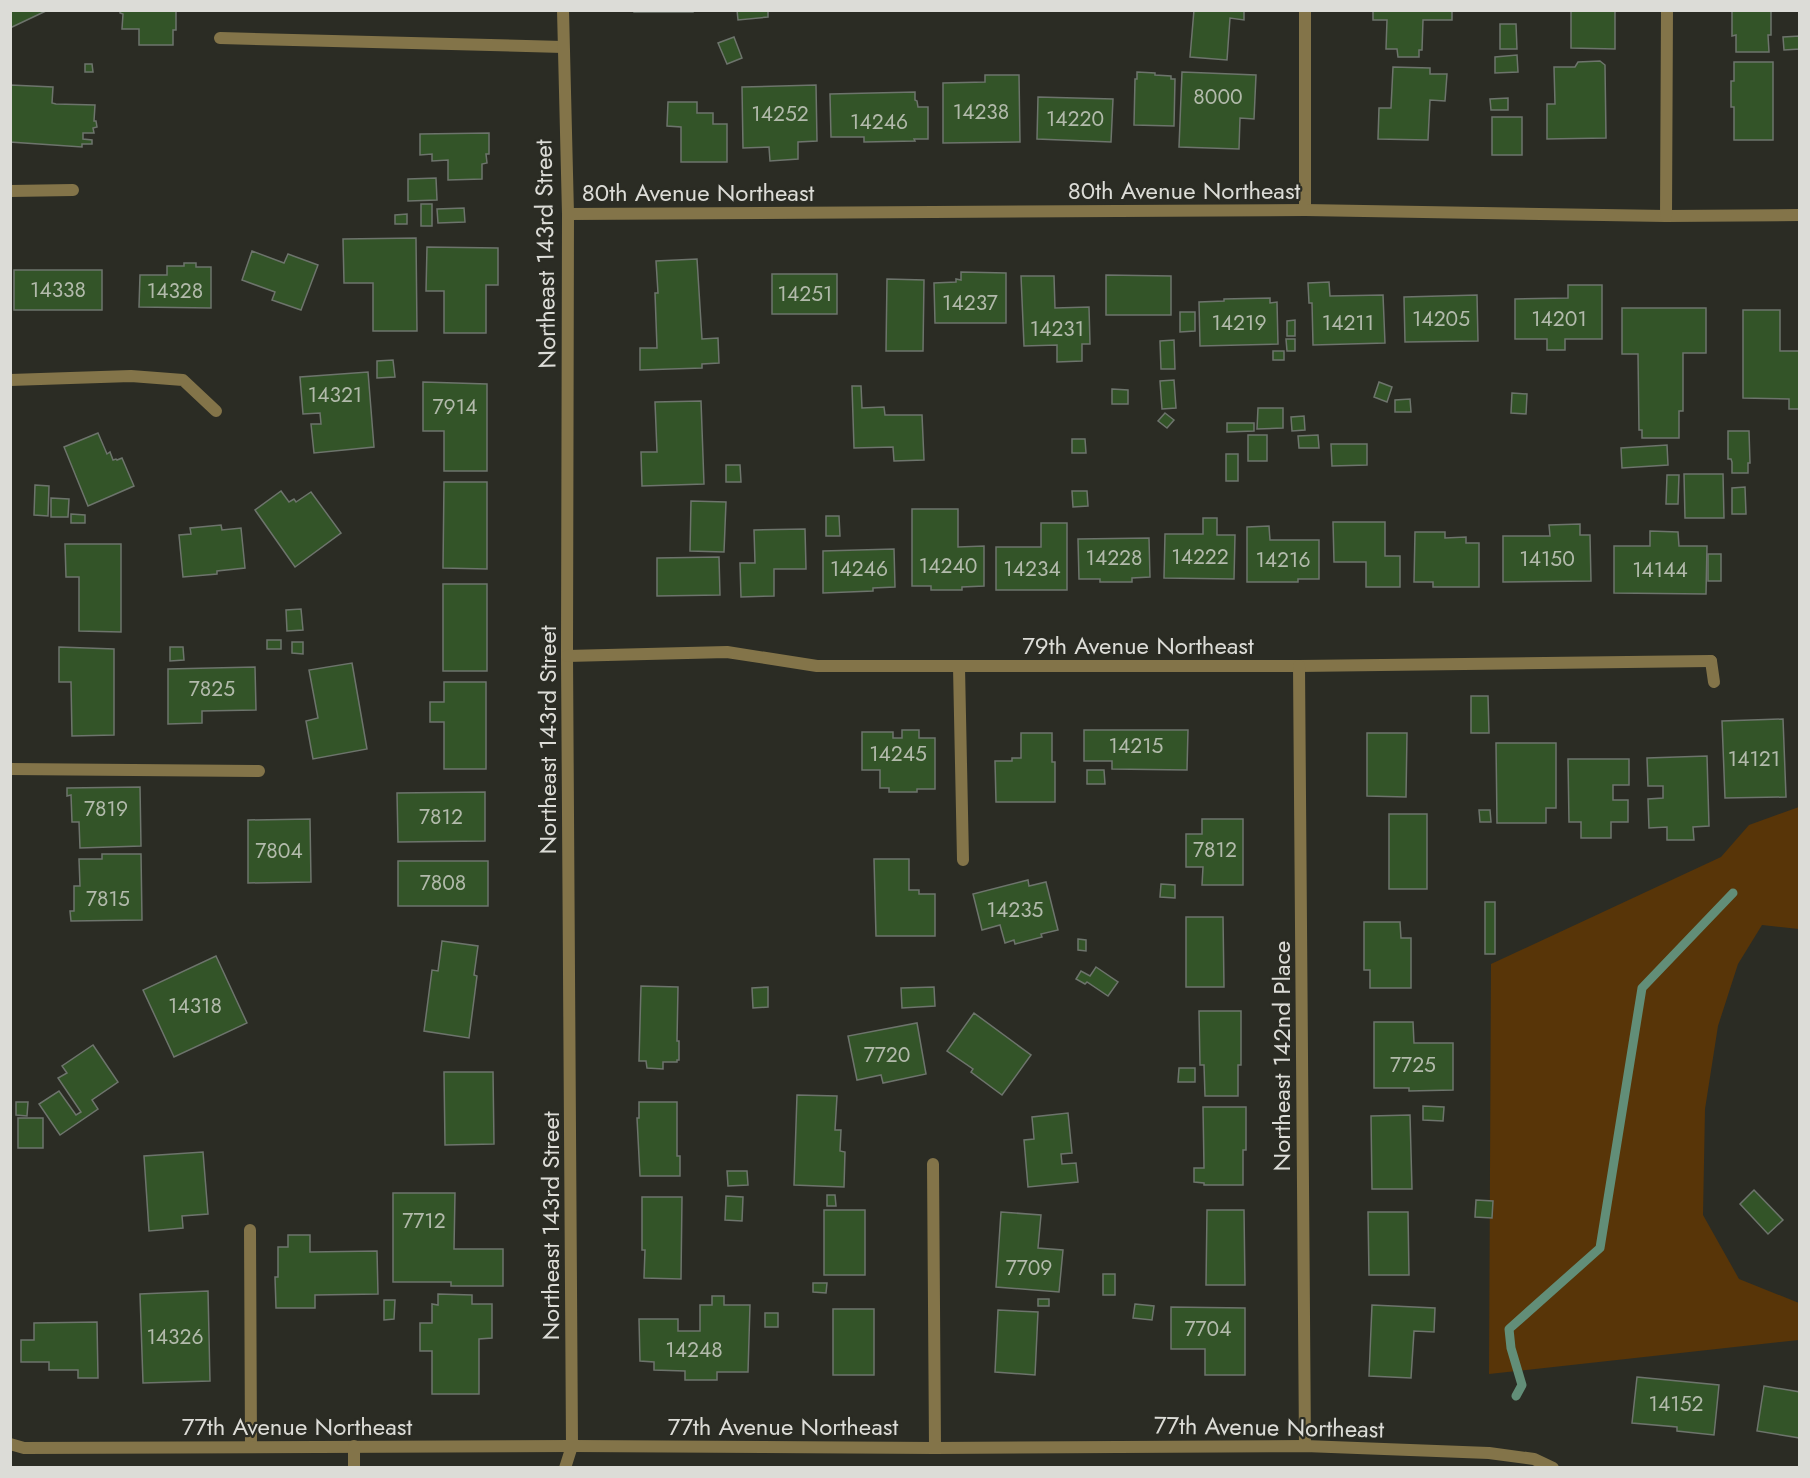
<svg xmlns="http://www.w3.org/2000/svg" width="1810" height="1478" font-family="Jost,sans-serif">
  <style>
    .green { fill: #583508 }
    .lines { fill: none; stroke-linecap: round; stroke-linejoin: round }
    .stream { stroke: #628e78; stroke-width: 9 }
    .building { fill: #335428; stroke: #6d746c; stroke-width: 1.5 }
    .service { stroke: #837449; stroke-width: 12 }
    .minor { stroke: #837449; stroke-width: 12 }
    .labels { text-anchor: middle; dominant-baseline: central; stroke-width: 4.5; stroke-linejoin: round; paint-order: stroke }
    .number-label { font-size: 21px; fill: #b2baab }
    .street-label { font-size: 24px; fill: #dcdcd7; stroke: #2b2c24 }
  </style>
  <rect width="100%" height="100%" fill="#2b2c24"/>
  <polygon class="green" points="1799,807 1799,929 1762,925 1738,964 1718,1026 1705,1109 1703,1215 1739,1279 1799,1303 1799,1340 1489,1374 1491,964 1721,857 1749,825"/>
  <g class="lines">
    <polyline class="stream" points="1516,1396 1522,1385 1511,1348 1509,1329 1600,1248 1642,988 1733,893"/>
  </g>
  <g class="building">
    <polygon points="10,10 48,10 10,28"/>
    <polygon points="120,10 176,10 176,30 173,30 173,45 139,45 139,29 122,29 123,14 120,13"/>
    <rect x="634" y="10" width="59" height="2"/>
    <polygon points="737,10 768,10 768,17 738,20"/>
    <polygon points="1194,10 1244,10 1244,20 1230,18 1227,60 1190,57"/>
    <polygon points="1373,10 1452,10 1452,20 1423,20 1422,50 1419,50 1419,57 1398,57 1397,49 1386,49 1387,20 1373,20"/>
    <polygon points="1571,10 1615,10 1615,49 1571,48"/>
    <polygon points="1732,10 1771,10 1771,35 1768,35 1769,52 1736,52 1736,35 1732,36"/>
    <polygon points="1500,24 1516,24 1517,49 1500,49"/>
    <polygon points="1800,36 1800,49 1784,50 1783,37"/>
    <polygon points="734,37 742,58 727,64 718,43"/>
    <polygon points="1517,55 1518,72 1495,73 1495,57"/>
    <polygon points="1600,61 1605,65 1606,138 1547,139 1547,104 1555,104 1554,67 1575,67 1578,62"/>
    <polygon points="1734,62 1773,62 1773,140 1734,140 1734,107 1731,107 1731,81 1734,81"/>
    <polygon points="85,64 92,64 93,72 85,72"/>
    <polygon points="1393,67 1430,68 1430,74 1447,74 1445,101 1430,100 1428,140 1378,139 1379,108 1391,108"/>
    <polygon points="1137,72 1155,73 1155,75 1171,76 1171,79 1175,79 1174,126 1134,125 1135,79 1137,79"/>
    <polygon points="1182,72 1256,75 1254,119 1240,118 1239,149 1179,147"/>
    <polygon points="985,75 1019,75 1020,142 943,143 943,83 985,82"/>
    <polygon points="10,85 53,87 52,103 56,104 95,105 94,121 96,121 97,127 93,128 94,133 83,133 83,139 92,140 92,144 82,144 82,147 10,142"/>
    <polygon points="816,85 817,141 798,142 798,159 770,161 769,147 743,148 742,87"/>
    <polygon points="915,92 915,100 917,101 918,107 928,107 928,139 914,139 915,141 864,142 864,137 831,137 830,94"/>
    <polygon points="1038,97 1113,99 1111,142 1037,139"/>
    <polygon points="1508,98 1508,110 1491,110 1490,99"/>
    <polygon points="668,102 697,102 697,113 713,113 713,124 727,124 727,162 681,162 681,127 667,126"/>
    <rect x="1492" y="117" width="30" height="38"/>
    <polygon points="489,133 489,154 486,154 487,163 482,164 482,179 448,180 448,160 432,161 432,154 420,155 420,134"/>
    <polygon points="436,178 437,200 408,201 408,179"/>
    <rect x="421" y="204" width="11" height="22"/>
    <polygon points="464,208 465,222 438,223 437,209"/>
    <polygon points="407,214 407,224 395,224 395,215"/>
    <polygon points="416,238 417,331 373,331 373,283 344,283 343,239"/>
    <polygon points="427,247 498,248 498,285 486,285 486,333 444,333 444,291 426,291"/>
    <polygon points="252,251 284,263 288,254 318,265 301,310 272,300 275,292 242,280"/>
    <polygon points="697,259 702,339 718,338 719,363 702,364 702,368 640,370 640,348 657,348 655,293 658,293 656,261"/>
    <polygon points="184,263 196,263 196,267 211,267 211,308 139,307 140,275 167,275 167,266 184,266"/>
    <rect x="14" y="270" width="88" height="40"/>
    <polygon points="961,272 1006,273 1006,323 935,323 934,283 956,282 956,279 961,280"/>
    <rect x="772" y="274" width="65" height="40"/>
    <polygon points="1106,275 1171,276 1171,315 1106,315"/>
    <polygon points="1021,276 1054,276 1055,308 1089,307 1090,344 1082,344 1082,361 1057,362 1057,345 1024,346"/>
    <polygon points="887,279 924,280 923,351 886,351"/>
    <polygon points="1329,282 1330,296 1383,295 1385,343 1313,345 1312,303 1309,303 1308,283"/>
    <polygon points="1568,285 1602,285 1602,339 1565,339 1565,350 1547,350 1547,339 1515,339 1515,299 1568,298"/>
    <polygon points="1477,295 1478,341 1405,342 1404,297"/>
    <polygon points="1270,298 1270,303 1277,302 1278,344 1200,346 1199,302 1224,301 1224,299"/>
    <polygon points="1622,308 1706,308 1706,353 1683,353 1683,411 1679,411 1679,438 1642,438 1642,430 1639,430 1638,354 1622,354"/>
    <polygon points="1743,310 1780,310 1780,351 1800,351 1800,409 1789,409 1789,399 1743,398"/>
    <polygon points="1180,312 1195,312 1195,331 1180,332"/>
    <polygon points="1295,320 1295,336 1287,336 1287,321"/>
    <polygon points="1286,339 1295,339 1295,351 1287,351"/>
    <polygon points="1174,340 1175,369 1161,369 1160,341"/>
    <rect x="1273" y="351" width="11" height="9"/>
    <polygon points="393,360 395,377 377,378 377,361"/>
    <polygon points="368,372 374,447 314,453 311,424 321,424 320,413 303,414 300,377"/>
    <polygon points="1174,380 1176,408 1162,409 1160,381"/>
    <polygon points="423,382 487,384 487,471 444,471 444,431 423,431"/>
    <polygon points="1379,382 1392,387 1387,402 1374,397"/>
    <polygon points="852,386 861,386 862,408 884,407 885,415 922,415 924,460 894,461 893,447 854,448"/>
    <polygon points="1112,389 1128,390 1128,404 1112,404"/>
    <polygon points="1512,393 1527,394 1526,414 1511,413"/>
    <polygon points="1410,399 1411,412 1395,412 1395,400"/>
    <polygon points="701,401 704,484 642,486 641,452 657,452 655,402"/>
    <polygon points="1258,408 1283,408 1283,428 1257,429"/>
    <polygon points="1165,413 1174,420 1167,428 1158,421"/>
    <polygon points="1304,416 1305,430 1292,431 1291,417"/>
    <polygon points="1227,423 1254,423 1254,431 1227,432"/>
    <polygon points="1728,431 1749,431 1750,463 1748,463 1748,473 1732,473 1732,462 1731,459 1728,459"/>
    <polygon points="98,433 107,454 110,452 113,460 116,459 117,460 122,458 134,486 88,506 64,447"/>
    <rect x="1248" y="435" width="19" height="26"/>
    <polygon points="1318,435 1319,448 1299,448 1298,436"/>
    <polygon points="1072,439 1085,439 1086,453 1072,453"/>
    <polygon points="1331,444 1367,444 1367,465 1332,466"/>
    <polygon points="1667,445 1668,465 1622,468 1621,448"/>
    <rect x="1226" y="454" width="12" height="27"/>
    <polygon points="726,465 740,465 741,482 726,482"/>
    <polygon points="1684,474 1723,474 1724,518 1685,518"/>
    <polygon points="1667,475 1679,475 1678,504 1666,504"/>
    <polygon points="444,482 487,482 487,569 443,568"/>
    <polygon points="35,485 49,486 48,516 34,515"/>
    <polygon points="1745,487 1746,514 1732,514 1732,488"/>
    <polygon points="281,491 289,502 294,499 296,502 311,492 341,533 295,567 255,510"/>
    <polygon points="1072,491 1087,491 1088,506 1073,507"/>
    <polygon points="51,498 69,499 68,517 51,517"/>
    <polygon points="691,501 726,502 724,552 690,551"/>
    <polygon points="912,509 958,509 958,547 984,546 984,586 962,587 962,590 931,590 931,586 912,586"/>
    <polygon points="71,514 85,515 85,523 71,523"/>
    <polygon points="826,516 839,516 840,536 826,536"/>
    <polygon points="1203,518 1217,518 1217,535 1235,535 1234,579 1164,578 1165,534 1203,534"/>
    <polygon points="1333,522 1385,522 1385,556 1400,556 1400,587 1366,587 1366,562 1334,562"/>
    <polygon points="1041,523 1067,523 1067,590 996,590 996,547 1041,547"/>
    <polygon points="1580,524 1580,535 1590,535 1591,581 1503,582 1503,536 1550,536 1549,525"/>
    <polygon points="221,525 222,530 241,528 245,568 217,571 217,574 183,577 179,535 191,534 190,528"/>
    <polygon points="1269,526 1270,540 1319,540 1319,579 1298,579 1298,582 1247,582 1247,527"/>
    <polygon points="805,529 806,569 774,569 774,596 741,597 740,563 755,563 754,530"/>
    <polygon points="1650,531 1678,532 1679,546 1707,546 1706,594 1614,593 1614,546 1650,546"/>
    <polygon points="1415,532 1445,532 1445,538 1466,537 1466,543 1479,543 1479,587 1433,587 1433,582 1414,582"/>
    <polygon points="1149,538 1150,577 1132,578 1132,582 1100,582 1100,579 1079,579 1078,539"/>
    <polygon points="65,544 121,544 121,632 79,631 79,577 66,577"/>
    <polygon points="894,549 895,587 873,588 873,591 823,593 823,551"/>
    <rect x="1708" y="554" width="13" height="27"/>
    <polygon points="719,557 720,595 657,596 657,558"/>
    <rect x="443" y="584" width="44" height="87"/>
    <polygon points="301,609 303,630 287,631 286,610"/>
    <rect x="267" y="640" width="14" height="9"/>
    <polygon points="292,642 303,642 303,654 292,653"/>
    <polygon points="59,647 114,649 114,735 72,736 71,682 59,682"/>
    <polygon points="170,647 183,647 184,660 170,661"/>
    <polygon points="352,663 367,749 313,759 306,721 318,718 309,670"/>
    <polygon points="255,667 256,710 202,711 202,723 168,724 168,669"/>
    <polygon points="444,682 486,682 486,769 444,769 444,722 430,722 430,702 444,702"/>
    <polygon points="1471,696 1488,696 1489,733 1471,733"/>
    <polygon points="1783,719 1786,797 1725,798 1722,721"/>
    <polygon points="902,730 919,730 919,738 935,738 935,789 917,789 917,792 889,792 889,788 880,788 880,770 862,770 862,732 893,732 893,738 902,738"/>
    <polygon points="1084,730 1188,730 1187,770 1112,769 1112,761 1084,761"/>
    <polygon points="1021,733 1052,733 1052,762 1055,762 1055,802 996,802 995,761 1012,761 1012,758 1021,758"/>
    <polygon points="1367,733 1407,733 1406,797 1367,796"/>
    <polygon points="1496,743 1556,743 1556,808 1546,808 1546,823 1497,823"/>
    <polygon points="1707,756 1709,826 1693,827 1694,840 1667,840 1667,827 1649,828 1648,799 1663,798 1663,786 1648,786 1647,758"/>
    <polygon points="1568,759 1629,759 1629,785 1613,785 1613,800 1628,800 1628,822 1611,822 1611,838 1581,838 1581,822 1569,822"/>
    <polygon points="1087,770 1104,770 1105,784 1087,784"/>
    <polygon points="140,787 141,846 80,848 79,822 72,822 71,795 67,796 67,788"/>
    <polygon points="485,792 485,841 398,842 397,793"/>
    <polygon points="1479,810 1490,810 1491,822 1480,822"/>
    <rect x="1389" y="814" width="38" height="75"/>
    <polygon points="310,819 311,882 248,883 248,820"/>
    <polygon points="1202,819 1243,819 1243,885 1202,885 1203,867 1186,867 1186,834 1202,834"/>
    <polygon points="102,854 141,854 142,920 71,921 70,911 74,911 74,886 80,886 79,859 102,859"/>
    <polygon points="874,859 909,859 909,890 919,890 919,894 935,894 935,936 876,936"/>
    <rect x="398" y="861" width="90" height="45"/>
    <polygon points="1028,880 1029,886 1046,882 1058,930 1041,934 1042,937 1015,944 1014,940 1005,943 1000,925 982,930 973,894"/>
    <polygon points="1161,884 1175,885 1175,898 1160,897"/>
    <rect x="1485" y="902" width="10" height="52"/>
    <polygon points="1186,917 1223,917 1224,987 1186,987"/>
    <polygon points="1364,922 1400,922 1401,938 1411,938 1411,988 1370,988 1370,970 1364,970"/>
    <polygon points="1078,939 1086,940 1086,951 1078,950"/>
    <polygon points="442,941 478,946 474,975 477,976 469,1038 424,1031 432,970 438,971"/>
    <polygon points="216,956 247,1023 174,1057 143,990"/>
    <polygon points="1096,967 1118,982 1108,996 1087,982 1085,984 1076,979 1081,971 1090,976"/>
    <polygon points="641,986 678,987 677,1041 679,1041 679,1060 677,1060 677,1062 663,1062 663,1069 647,1068 646,1061 639,1061"/>
    <polygon points="768,987 768,1007 753,1008 752,988"/>
    <polygon points="934,987 935,1006 902,1008 901,988"/>
    <polygon points="1199,1011 1241,1011 1241,1065 1238,1065 1238,1096 1205,1096 1204,1065 1200,1065"/>
    <polygon points="974,1013 1031,1055 1002,1095 971,1072 973,1069 947,1051"/>
    <polygon points="1374,1022 1413,1022 1414,1043 1453,1043 1453,1090 1409,1091 1409,1088 1374,1088"/>
    <polygon points="917,1023 926,1074 883,1083 881,1075 857,1080 848,1036"/>
    <polygon points="93,1045 118,1082 92,1100 98,1109 60,1135 39,1104 59,1091 76,1115 81,1112 58,1078 67,1073 62,1066"/>
    <polygon points="1179,1068 1195,1068 1195,1082 1178,1082"/>
    <polygon points="444,1072 493,1072 494,1144 445,1145"/>
    <polygon points="797,1095 837,1096 835,1130 841,1130 840,1151 845,1152 844,1187 794,1185"/>
    <polygon points="16,1102 28,1102 27,1116 16,1115"/>
    <polygon points="639,1102 677,1102 677,1156 680,1156 680,1176 640,1176 637,1118 639,1118"/>
    <polygon points="1423,1106 1444,1107 1443,1121 1423,1120"/>
    <polygon points="1203,1107 1246,1107 1246,1150 1243,1150 1243,1185 1204,1185 1204,1183 1194,1182 1194,1168 1204,1168"/>
    <polygon points="1068,1113 1072,1153 1061,1154 1062,1164 1076,1163 1078,1182 1028,1187 1024,1140 1034,1139 1032,1117"/>
    <polygon points="1410,1115 1412,1189 1372,1189 1371,1116"/>
    <rect x="18" y="1118" width="25" height="30"/>
    <polygon points="203,1152 208,1214 182,1216 183,1228 149,1231 144,1156"/>
    <polygon points="727,1171 747,1171 748,1185 728,1186"/>
    <polygon points="1754,1190 1783,1220 1768,1234 1740,1204"/>
    <polygon points="393,1193 455,1193 454,1249 503,1249 503,1286 451,1286 451,1282 393,1282"/>
    <polygon points="827,1195 835,1195 836,1206 827,1206"/>
    <polygon points="726,1196 743,1197 742,1221 725,1220"/>
    <polygon points="642,1197 682,1197 681,1279 644,1278 645,1250 642,1250"/>
    <polygon points="1476,1200 1493,1201 1492,1218 1475,1217"/>
    <rect x="824" y="1210" width="41" height="65"/>
    <polygon points="1207,1210 1244,1210 1245,1285 1206,1285"/>
    <polygon points="1001,1212 1041,1215 1038,1248 1063,1250 1059,1292 996,1287"/>
    <polygon points="1368,1212 1408,1212 1409,1275 1369,1275"/>
    <polygon points="288,1235 310,1235 310,1252 377,1251 378,1294 315,1295 315,1308 276,1308 275,1277 278,1277 278,1247 288,1247"/>
    <rect x="1103" y="1274" width="12" height="21"/>
    <polygon points="813,1283 827,1283 826,1293 813,1292"/>
    <polygon points="208,1291 210,1381 143,1383 140,1294"/>
    <polygon points="438,1294 472,1295 472,1304 492,1304 492,1338 479,1339 479,1394 432,1394 432,1351 420,1351 420,1323 432,1323 432,1304 438,1305"/>
    <polygon points="712,1296 724,1296 724,1305 750,1305 748,1372 717,1372 717,1380 685,1380 685,1371 654,1370 654,1362 640,1361 639,1319 678,1319 678,1331 700,1331 700,1305 712,1305"/>
    <rect x="1038" y="1299" width="11" height="7"/>
    <polygon points="384,1300 395,1300 394,1319 384,1320"/>
    <polygon points="1135,1304 1154,1306 1152,1320 1133,1318"/>
    <polygon points="1372,1305 1435,1308 1434,1332 1414,1331 1411,1378 1369,1376"/>
    <polygon points="1171,1307 1245,1308 1245,1375 1205,1375 1205,1349 1171,1349"/>
    <rect x="833" y="1309" width="41" height="66"/>
    <polygon points="998,1310 1038,1312 1035,1375 995,1372"/>
    <rect x="765" y="1313" width="13" height="14"/>
    <polygon points="97,1322 98,1378 78,1378 78,1370 49,1370 49,1362 21,1362 21,1340 34,1340 34,1323"/>
    <polygon points="1637,1377 1719,1385 1714,1435 1677,1431 1677,1427 1632,1423"/>
    <polygon points="1764,1386 1800,1392 1800,1438 1757,1431"/>
  </g>
  <g class="lines">
    <g class="service">
      <polyline points="220,38 563,47"/>
      <polyline points="10,191 73,190"/>
      <polyline points="1711,661 1714,682"/>
      <polyline points="959,667 963,860"/>
      <polyline points="10,769 259,771"/>
      <polyline points="250,1230 251,1447"/>
    </g>
    <g class="minor">
      <polyline points="563,10 568,214 567,656 572,1446 565,1468"/>
      <polyline points="1305,10 1305,210"/>
      <polyline points="568,214 1305,210 1666,216 1800,215"/>
      <polyline points="1666,216 1667,10"/>
      <polyline points="10,380 131,376 183,380 216,411"/>
      <polyline points="567,656 727,652 817,666 1299,666 1711,661"/>
      <polyline points="1299,666 1305,1446"/>
      <polyline points="933,1164 935,1448"/>
      <polyline points="10,1444 24,1448 572,1446 935,1448 1305,1446 1489,1453 1534,1459 1553,1468"/>
      <polyline points="354,1446 354,1468"/>
    </g>
  </g>
  <g class="labels">
    <g class="number-label">
      <text x="1218" y="97">8000</text>
      <text x="981" y="112">14238</text>
      <text x="780" y="114">14252</text>
      <text x="1075" y="119">14220</text>
      <text x="879" y="122">14246</text>
      <text x="58" y="290">14338</text>
      <text x="175" y="291">14328</text>
      <text x="805" y="294">14251</text>
      <text x="970" y="303">14237</text>
      <text x="1441" y="319">14205</text>
      <text x="1559" y="319">14201</text>
      <text x="1239" y="323">14219</text>
      <text x="1348" y="323">14211</text>
      <text x="1057" y="329">14231</text>
      <text x="335" y="395">14321</text>
      <text x="455" y="407">7914</text>
      <text x="1200" y="557">14222</text>
      <text x="1114" y="558">14228</text>
      <text x="1547" y="559">14150</text>
      <text x="1283" y="560">14216</text>
      <text x="948" y="566">14240</text>
      <text x="859" y="569">14246</text>
      <text x="1032" y="569">14234</text>
      <text x="1660" y="570">14144</text>
      <text x="212" y="689">7825</text>
      <text x="1136" y="746">14215</text>
      <text x="898" y="754">14245</text>
      <text x="1754" y="759">14121</text>
      <text x="106" y="809">7819</text>
      <text x="441" y="817">7812</text>
      <text x="1215" y="850">7812</text>
      <text x="279" y="851">7804</text>
      <text x="443" y="883">7808</text>
      <text x="108" y="899">7815</text>
      <text x="1015" y="910">14235</text>
      <text x="195" y="1006">14318</text>
      <text x="887" y="1055">7720</text>
      <text x="1413" y="1065">7725</text>
      <text x="424" y="1221">7712</text>
      <text x="1029" y="1268">7709</text>
      <text x="1208" y="1329">7704</text>
      <text x="175" y="1337">14326</text>
      <text x="694" y="1350">14248</text>
      <text x="1676" y="1404">14152</text>
    </g>
    <g class="street-label">
      <text x="1184" y="190">80th Avenue Northeast</text>
      <text x="698" y="192">80th Avenue Northeast</text>
      <text transform="translate(545 254) rotate(-91)">Northeast 143rd Street</text>
      <text x="1138" y="645">79th Avenue Northeast</text>
      <text transform="translate(547 740) rotate(-90)">Northeast 143rd Street</text>
      <text transform="translate(1281 1056) rotate(-90)">Northeast 142nd Place</text>
      <text transform="translate(550 1226) rotate(-90)">Northeast 143rd Street</text>
      <text x="297" y="1426">77th Avenue Northeast</text>
      <text x="783" y="1426">77th Avenue Northeast</text>
      <text transform="translate(1269 1427) rotate(1)">77th Avenue Northeast</text>
    </g>
  </g>
  <rect width="1810" height="1478" fill="none" stroke="#dcdcd7" stroke-width="24"/>
</svg>
